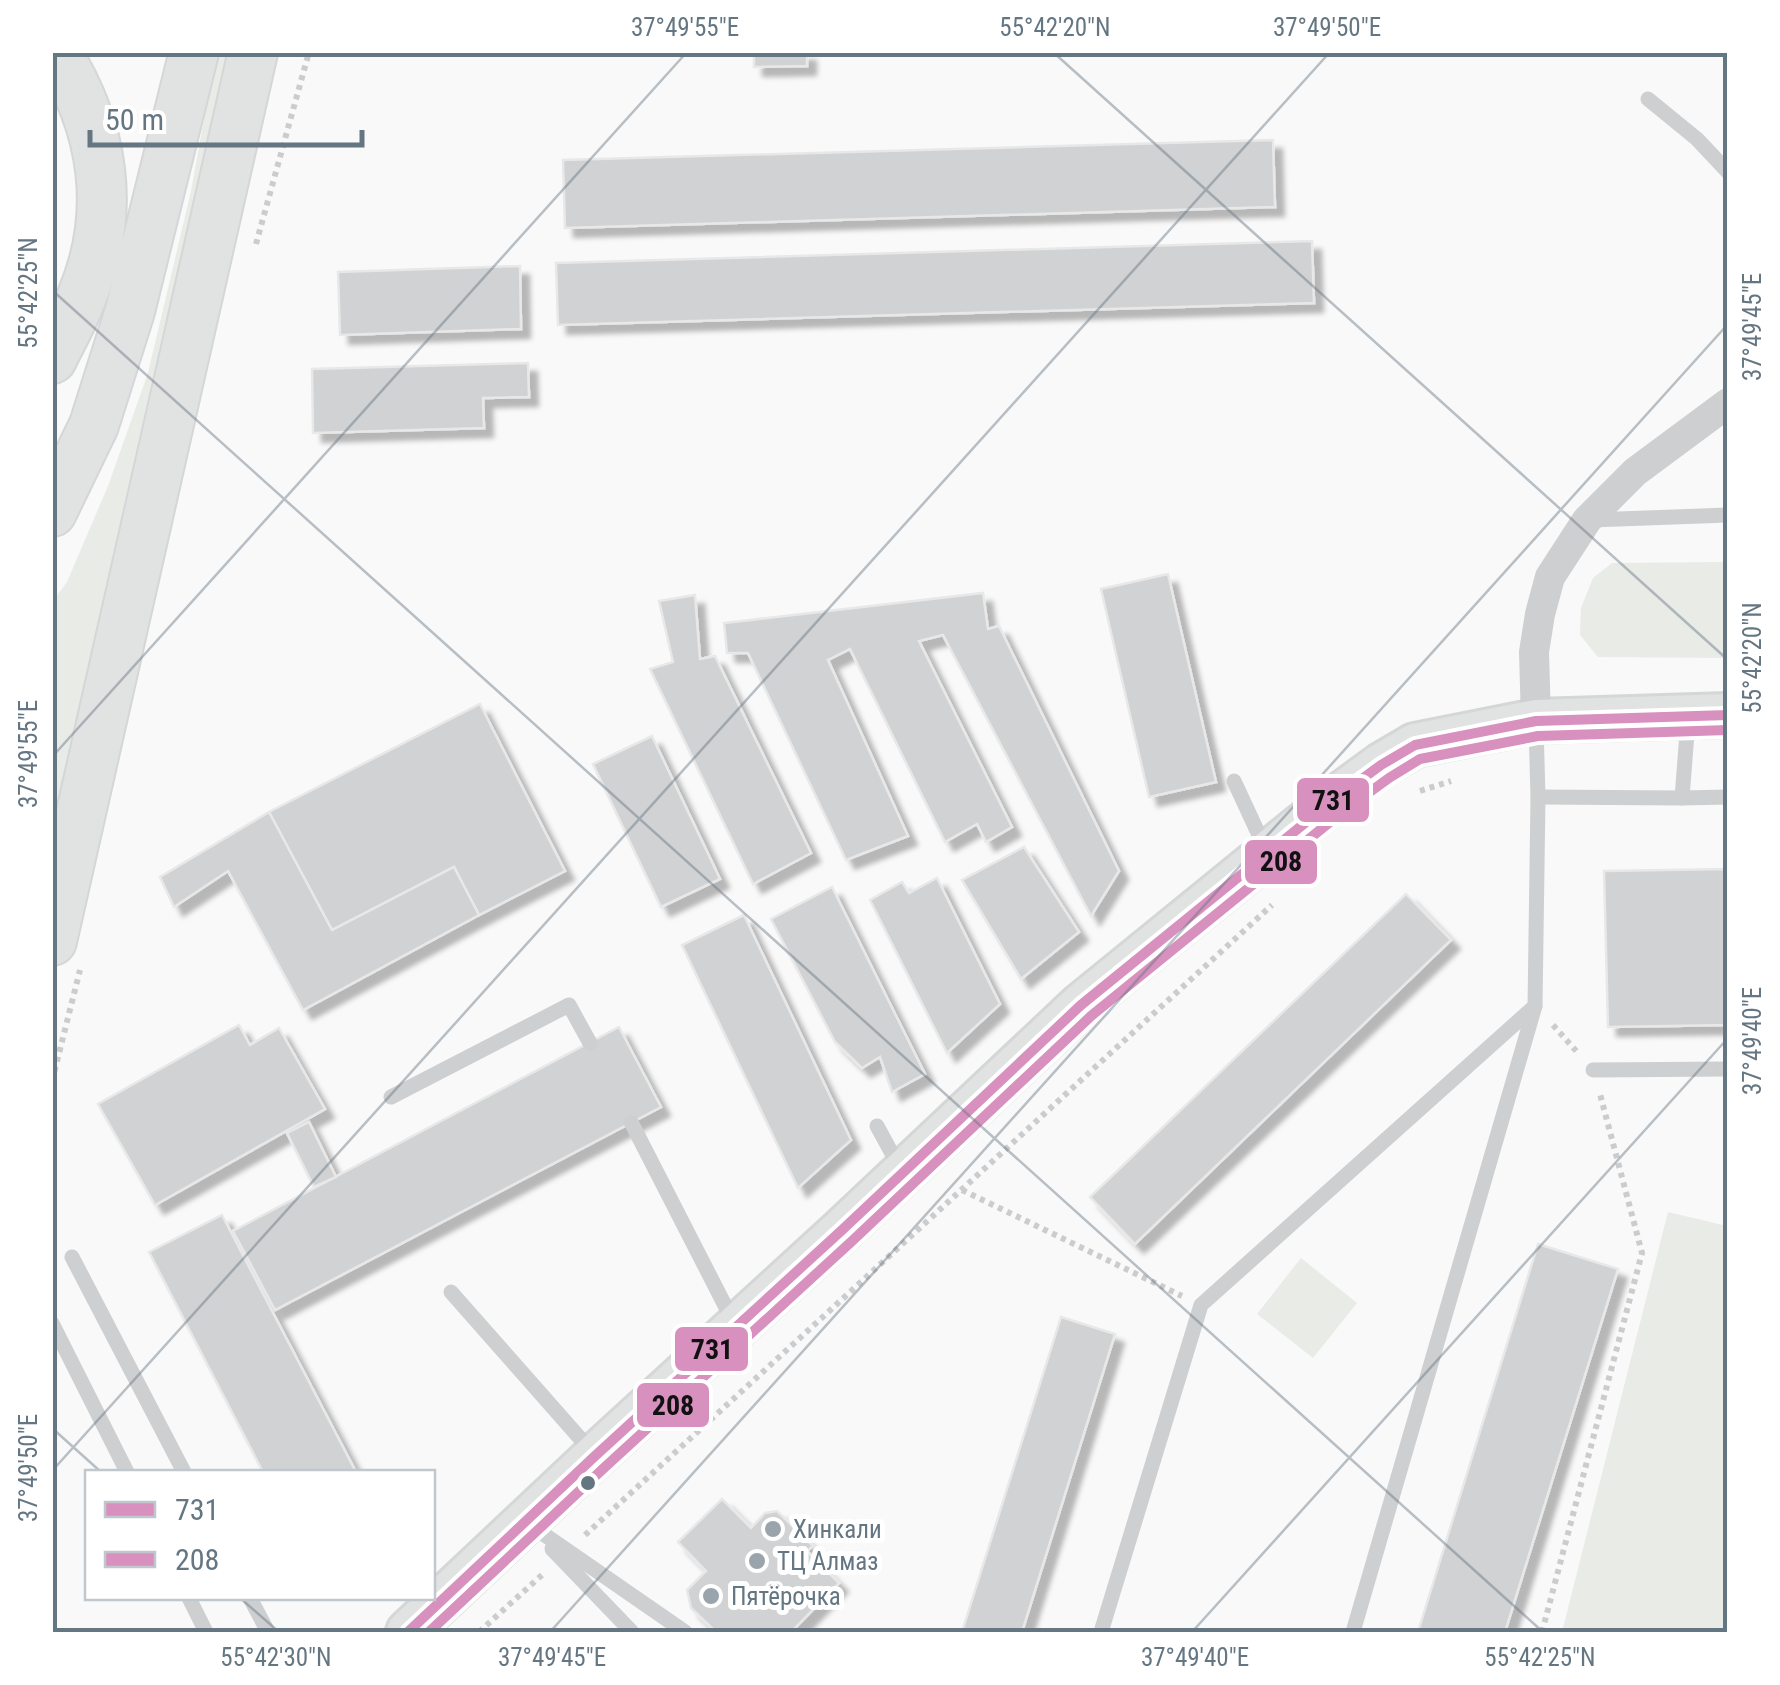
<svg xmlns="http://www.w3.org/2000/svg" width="1780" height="1685" font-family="'Roboto Condensed',sans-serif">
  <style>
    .green { fill: #e8ebe6 }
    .building { fill: #d0d2d3; stroke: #e8e8e8; stroke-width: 2.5; filter: url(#shadow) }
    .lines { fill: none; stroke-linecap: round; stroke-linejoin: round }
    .secondary-casing { stroke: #d5d6d7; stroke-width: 48 }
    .primary-casing { stroke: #d5d6d7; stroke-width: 52 }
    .path { stroke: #cbcccd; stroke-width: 6; stroke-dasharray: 5 5; stroke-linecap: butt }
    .lane { stroke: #cecfd0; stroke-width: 15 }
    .street { stroke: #cecfd0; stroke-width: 30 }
    .secondary { stroke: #e1e2e2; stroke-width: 42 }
    .primary { stroke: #e1e2e2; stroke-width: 48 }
    .bus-1-casing { stroke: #fff; stroke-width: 18 }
    .bus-2-casing { stroke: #fff; stroke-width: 18 }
    .bus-1 { stroke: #d891be; stroke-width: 10 }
    .bus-2 { stroke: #d891be; stroke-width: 10 }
    .ticks { fill: none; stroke: #657683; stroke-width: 2.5; stroke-opacity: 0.45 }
    .bus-dot { fill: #657683; stroke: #fff; stroke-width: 4 }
    .poi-dot { fill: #99a4ac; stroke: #fff; stroke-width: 4 }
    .labels { text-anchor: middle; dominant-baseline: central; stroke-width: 10; stroke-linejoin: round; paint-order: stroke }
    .poi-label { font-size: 25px; fill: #657683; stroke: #fff; text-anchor: start }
    .line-badge { stroke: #fff; stroke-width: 4 }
    .pale-badge-label { font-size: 28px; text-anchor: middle; font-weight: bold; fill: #111 }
    .neatline { fill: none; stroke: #657683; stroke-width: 4 }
    .ticks-label { font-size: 25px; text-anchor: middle; fill: #657683 }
  </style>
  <defs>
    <filter id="shadow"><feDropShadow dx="9" dy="9" stdDeviation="2.5" flood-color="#0004"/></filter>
  </defs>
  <rect width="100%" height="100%" fill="#f9f9f9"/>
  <g class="green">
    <polygon points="216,53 234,53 165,323 53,823 53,601 67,582 108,486 148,373 191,191"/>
    <polygon points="1727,562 1727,658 1598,657 1580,635 1581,608 1593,578 1612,563"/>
    <polygon points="1668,1212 1727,1226 1727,1632 1562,1632"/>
    <polygon points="1301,1258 1357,1303 1313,1358 1257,1314"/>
  </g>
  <g class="building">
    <polygon points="754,52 807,52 807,66 754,67"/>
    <polygon points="1273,140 1275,207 565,228 563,160"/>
    <polygon points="1312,241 1314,303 558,325 556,263"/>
    <polygon points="520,266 521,329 340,335 338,272"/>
    <polygon points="528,363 529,397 483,398 484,428 313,433 312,369"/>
    <polygon points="1168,574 1216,782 1149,797 1101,589"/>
    <polygon points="983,593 988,629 999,626 1119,871 1091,916 943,635 919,641 1012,827 986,842 977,824 945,842 850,649 828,660 908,836 846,860 748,653 727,653 724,623"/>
    <polygon points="695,595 700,659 715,656 811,853 753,884 650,669 673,662 659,601"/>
    <polygon points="480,704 565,871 479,915 454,867 332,930 269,812"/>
    <polygon points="652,736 720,879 661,907 593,764"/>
    <polygon points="269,812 332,930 454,867 479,915 303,1010 228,871 174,907 160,877"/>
    <polygon points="1024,847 1079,932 1021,979 962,880"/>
    <polygon points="1728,869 1728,1025 1608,1027 1604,871"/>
    <polygon points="937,878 1000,1004 947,1053 870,900 902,882 909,893"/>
    <polygon points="832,887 925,1074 892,1092 880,1057 862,1068 835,1042 771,919"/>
    <polygon points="1406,894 1451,940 1135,1244 1090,1197"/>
    <polygon points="744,915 851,1140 798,1188 682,945"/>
    <polygon points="239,1025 250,1045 279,1028 325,1109 155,1205 98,1104"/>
    <polygon points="619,1027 661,1107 275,1310 233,1231"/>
    <polygon points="309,1122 336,1177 314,1187 287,1133"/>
    <polygon points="222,1215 356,1472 263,1472 149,1252"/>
    <polygon points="1538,1244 1618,1269 1505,1632 1418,1632"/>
    <polygon points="1061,1317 1115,1334 1022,1632 962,1632"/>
    <polygon points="722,1499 751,1528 765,1513 777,1511 813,1546 807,1551 839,1583 791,1632 716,1632 691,1608 687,1590 706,1571 678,1542"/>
  </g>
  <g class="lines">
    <defs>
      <polyline id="secondary" points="408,1632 595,1456 841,1231 1081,1005 1332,801 1381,765 1415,745 1536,721 1728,715"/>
      <g id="primary">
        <path d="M52,359c10,-21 22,-41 30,-63 35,-84 22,-169 -26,-244"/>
        <polyline points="52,512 94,425 130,311 194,52"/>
        <polyline points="52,941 253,52"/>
      </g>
    </defs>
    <use href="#secondary" class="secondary-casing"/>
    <use href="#primary" class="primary-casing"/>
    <g class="path">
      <polyline points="256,244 309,52"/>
      <polyline points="1420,791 1451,781"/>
      <polyline points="1553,1025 1578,1053"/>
      <polyline points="52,1081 80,970"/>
      <polyline points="962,1190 1182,1296"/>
      <polyline points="585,1535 1272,905"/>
      <polyline points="479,1632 543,1574"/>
      <polyline points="1542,1632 1642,1253 1600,1094"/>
    </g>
    <g class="lane">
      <polyline points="1648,99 1697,139 1728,172"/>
      <polyline points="1591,520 1728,515"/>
      <polyline points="1688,720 1682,798 1728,797"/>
      <polyline points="1234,781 1266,850"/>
      <polyline points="1538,797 1682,798"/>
      <polyline points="1593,1070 1728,1069"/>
      <polyline points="391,1097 569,1005 590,1043"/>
      <polyline points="631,1122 734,1323"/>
      <polyline points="877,1126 901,1170"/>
      <polyline points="72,1257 184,1472"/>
      <polyline points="451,1292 593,1453"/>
      <polyline points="52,1323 127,1472"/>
      <polyline points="529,1524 685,1632"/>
      <polyline points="552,1549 632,1632"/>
      <polyline points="189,1598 206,1632"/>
      <polyline points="250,1598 268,1632"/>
      <polyline points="1101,1632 1201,1305 1535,1006"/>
      <polyline points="1353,1632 1535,1006 1538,797 1536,725"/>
    </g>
    <polyline class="street" points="1536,721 1534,652 1540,614 1550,577 1587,520 1635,472 1728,403"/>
    <use href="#secondary" class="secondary"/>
    <use href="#primary" class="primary"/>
    <defs>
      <polyline id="bus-1" points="408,1632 595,1456 841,1231 1081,1005 1332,801 1381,765 1415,745 1536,721 1728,715"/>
      <polyline id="bus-2" points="429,1632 605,1467 851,1242 1091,1016 1341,813 1389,778 1420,759 1538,736 1728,730"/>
    </defs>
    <use href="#bus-1" class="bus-1-casing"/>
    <use href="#bus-2" class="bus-2-casing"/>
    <use href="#bus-1" class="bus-1"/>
    <use href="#bus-2" class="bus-2"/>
  </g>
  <path class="ticks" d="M1053,52l675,608M52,290l1491,1342M52,757l635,-705M52,1428l49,44M52,1471l1278,-1419M240,1598l39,34M550,1632l1178,-1308M1192,1632l536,-594"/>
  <circle class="bus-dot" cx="588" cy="1483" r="9"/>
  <g class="poi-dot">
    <circle cx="773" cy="1529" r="10"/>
    <circle cx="757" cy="1561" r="10"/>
    <circle cx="711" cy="1596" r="10"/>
  </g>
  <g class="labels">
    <g class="poi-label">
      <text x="793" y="1529">Хинкали</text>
      <text x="777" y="1561">ТЦ Алмаз</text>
      <text x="731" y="1596">Пятёрочка</text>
    </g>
  </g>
  <g class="line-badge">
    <rect x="1295" y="776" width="76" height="48" rx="10" fill="#d891be"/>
    <rect x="1243" y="838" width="76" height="48" rx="10" fill="#d891be"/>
    <rect x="673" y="1325" width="77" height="48" rx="10" fill="#d891be"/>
    <rect x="635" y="1381" width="76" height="48" rx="10" fill="#d891be"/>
  </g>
  <g class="pale-badge-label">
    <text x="1333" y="810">731</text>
    <text x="1281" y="871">208</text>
    <text x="712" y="1359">731</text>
    <text x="673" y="1415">208</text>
  </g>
  <rect width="1780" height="1685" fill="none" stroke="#ffffff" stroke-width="110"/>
  <rect x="85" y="1470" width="350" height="130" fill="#ffffff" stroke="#c1c8cd" stroke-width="2.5"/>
  <rect x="105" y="1502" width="50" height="15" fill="#d891be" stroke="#c1c8cd" stroke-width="2.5"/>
  <text x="175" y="1520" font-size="30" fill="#657683">731</text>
  <rect x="105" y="1552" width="50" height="15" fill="#d891be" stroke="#c1c8cd" stroke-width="2.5"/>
  <text x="175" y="1570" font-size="30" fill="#657683">208</text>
  <path d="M90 130v15h272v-15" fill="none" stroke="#657683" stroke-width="5"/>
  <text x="105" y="130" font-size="30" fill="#657683" stroke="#ffffff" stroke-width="8" paint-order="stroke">50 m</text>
  <rect x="55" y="55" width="1670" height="1575" class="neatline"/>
  <g class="ticks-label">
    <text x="685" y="36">37°49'55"E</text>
    <text x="1055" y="36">55°42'20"N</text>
    <text x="1327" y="36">37°49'50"E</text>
    <text transform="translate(28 293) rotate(-90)" y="9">55°42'25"N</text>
    <text transform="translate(1752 327) rotate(-90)" y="9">37°49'45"E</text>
    <text transform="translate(1752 658) rotate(-90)" y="9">55°42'20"N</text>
    <text transform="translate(28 754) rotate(-90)" y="9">37°49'55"E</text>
    <text transform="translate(1752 1041) rotate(-90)" y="9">37°49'40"E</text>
    <text transform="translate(28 1468) rotate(-90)" y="9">37°49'50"E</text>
    <text x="276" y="1666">55°42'30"N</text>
    <text x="552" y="1666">37°49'45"E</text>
    <text x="1195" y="1666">37°49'40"E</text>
    <text x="1540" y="1666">55°42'25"N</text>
  </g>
</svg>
